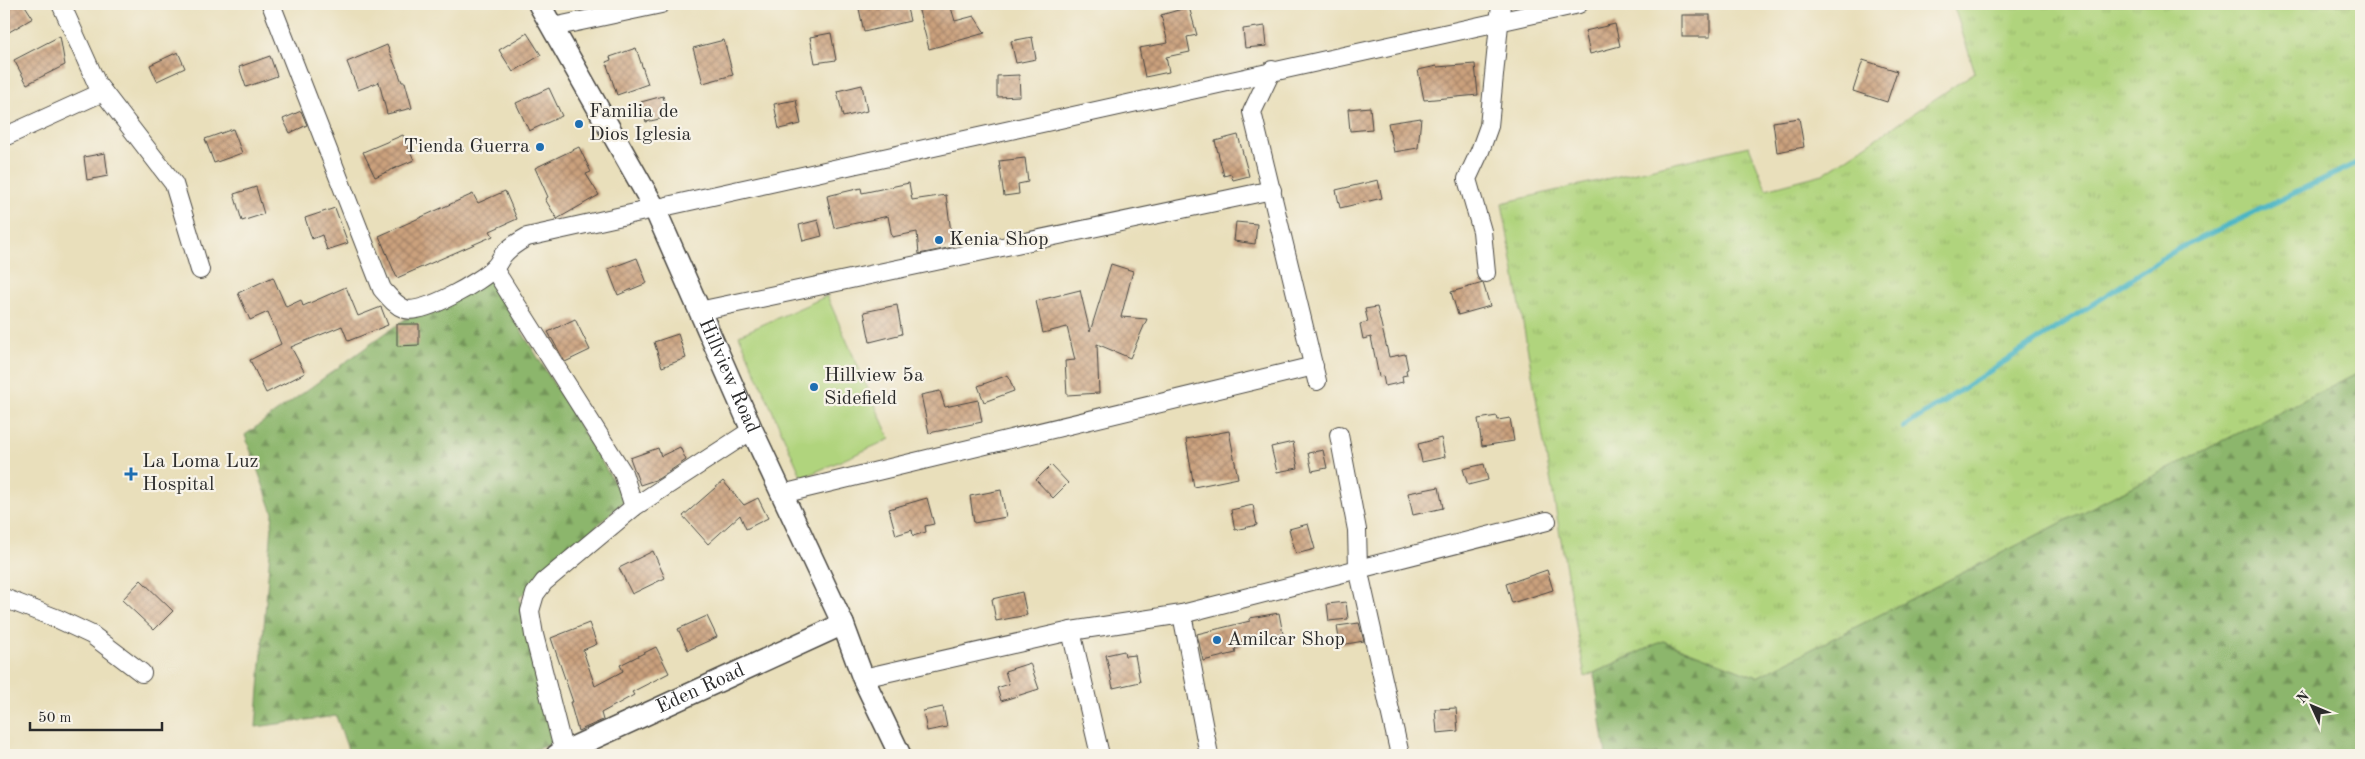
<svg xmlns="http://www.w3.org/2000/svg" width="2365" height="759" font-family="'Old Standard TT',serif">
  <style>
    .grass { fill: url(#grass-tufts); stroke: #6e8054 }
    .forest { fill: url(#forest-firs); stroke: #5c704c }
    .garden { fill: #b0d47d; stroke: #6e8054 }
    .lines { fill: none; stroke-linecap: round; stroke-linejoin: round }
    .stream { stroke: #48b5c4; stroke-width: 5.5 }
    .building { fill: url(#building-cross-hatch) }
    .minor-casing { stroke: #484641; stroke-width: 20 }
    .tertiary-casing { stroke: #484641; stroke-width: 24 }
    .minor { stroke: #fff; stroke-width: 18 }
    .tertiary { stroke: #fff; stroke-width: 21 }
    .poi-dot { fill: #1f6fb2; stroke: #f7f3e8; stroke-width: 2 }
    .labels { text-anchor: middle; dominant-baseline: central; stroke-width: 4.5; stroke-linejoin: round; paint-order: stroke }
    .poi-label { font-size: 20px; fill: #2b2b2b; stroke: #f7f3e8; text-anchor: start }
    .street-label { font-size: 20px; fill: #2b2b2b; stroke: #f7f3e8 }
  </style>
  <defs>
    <pattern id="grass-tufts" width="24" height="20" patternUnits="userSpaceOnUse" patternTransform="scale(1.25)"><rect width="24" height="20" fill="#b0d47d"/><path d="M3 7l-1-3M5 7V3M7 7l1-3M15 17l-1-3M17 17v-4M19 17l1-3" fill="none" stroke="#98b66c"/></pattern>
    <pattern id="forest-firs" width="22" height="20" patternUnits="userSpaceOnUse" patternTransform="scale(1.25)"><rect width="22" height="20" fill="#8cb66c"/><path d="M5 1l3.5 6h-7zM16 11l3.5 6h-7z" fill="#739459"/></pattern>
    <pattern id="building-cross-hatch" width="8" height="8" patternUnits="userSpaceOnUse" patternTransform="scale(1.25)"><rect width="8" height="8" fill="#cba17d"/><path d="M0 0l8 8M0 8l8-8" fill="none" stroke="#a58367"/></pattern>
  </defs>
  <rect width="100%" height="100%" fill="#f7f3e8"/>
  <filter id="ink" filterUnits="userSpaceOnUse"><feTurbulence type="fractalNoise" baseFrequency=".02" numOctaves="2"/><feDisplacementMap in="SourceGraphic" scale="10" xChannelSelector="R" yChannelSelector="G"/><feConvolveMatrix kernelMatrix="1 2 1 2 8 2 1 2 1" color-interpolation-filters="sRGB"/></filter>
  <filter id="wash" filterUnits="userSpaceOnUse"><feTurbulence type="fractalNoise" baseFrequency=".0096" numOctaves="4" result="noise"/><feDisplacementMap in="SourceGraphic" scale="20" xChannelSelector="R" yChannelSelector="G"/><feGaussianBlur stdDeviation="1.12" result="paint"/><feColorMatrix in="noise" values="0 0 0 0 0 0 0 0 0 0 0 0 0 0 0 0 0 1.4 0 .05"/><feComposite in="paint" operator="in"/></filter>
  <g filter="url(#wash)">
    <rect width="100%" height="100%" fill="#e9dfbb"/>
    <polygon class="grass" points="1953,4 2361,4 2361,371 1757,677 1663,641 1585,677 1502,203 1749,146 1766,189 1823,174 1975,72"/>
    <g class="forest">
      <polygon points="489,278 625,500 519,598 557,743 515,755 350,755 336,716 256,727 273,513 245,435 405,319"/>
      <polygon points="2361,371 2361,755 1606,755 1594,673 1663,641 1757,677"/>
    </g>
    <polygon class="garden" points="827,296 890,439 802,478 739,335"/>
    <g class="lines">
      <polyline class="stream" points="1904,427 2176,250 2361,161"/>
    </g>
    <g id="blocks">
      <g class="building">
        <polygon points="12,4 24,4 33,18 4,35 4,9"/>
        <polygon points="858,4 906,4 910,21 864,32"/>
        <polygon points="928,4 950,4 955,21 974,16 985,33 929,49 918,7"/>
        <polygon points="1189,7 1197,35 1187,37 1190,52 1166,57 1169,72 1145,77 1139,48 1168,43 1161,15"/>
        <rect x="1682" y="15" width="28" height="22"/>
        <polygon points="1615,24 1620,46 1590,54 1585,31"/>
        <polygon points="1265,26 1267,46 1245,48 1243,29"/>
        <polygon points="527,33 541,55 513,72 499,50"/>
        <polygon points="831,33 836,60 815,63 810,37"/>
        <polygon points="60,36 65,65 27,84 14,60"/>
        <polygon points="1032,37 1036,59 1016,63 1011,41"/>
        <polygon points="724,40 733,75 703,83 693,48"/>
        <polygon points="387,45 402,82 405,82 412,108 387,114 379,82 358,90 347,62"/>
        <polygon points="636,48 648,84 617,95 606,62 611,60 610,57"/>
        <polygon points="178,52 185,68 157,81 150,65"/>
        <polygon points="270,56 277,76 246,87 239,67"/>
        <polygon points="1863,60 1897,71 1887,102 1853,91"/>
        <polygon points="1475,64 1478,95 1424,100 1418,70 1437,66 1437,67"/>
        <polygon points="1019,75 1020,96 997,97 997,76"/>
        <polygon points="862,85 867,111 843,117 837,91"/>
        <polygon points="549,88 562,116 529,131 516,103"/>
        <polygon points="663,96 668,117 646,122 641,102"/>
        <polygon points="796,100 801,124 779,129 774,104"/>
        <polygon points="1370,107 1372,129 1350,131 1348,109"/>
        <polygon points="301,111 307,125 290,133 283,119"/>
        <polygon points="1421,118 1418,148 1394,152 1388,123"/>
        <polygon points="1799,118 1804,147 1777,152 1773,122"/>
        <polygon points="233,129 242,153 214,163 205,139"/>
        <polygon points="403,135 414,160 375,177 363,152"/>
        <polygon points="1238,135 1249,176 1233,180 1231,174 1224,176 1215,141"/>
        <polygon points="579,147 591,172 586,174 599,195 557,219 545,199 548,197 535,168"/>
        <polygon points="105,153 108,176 87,180 84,157"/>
        <polygon points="1025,158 1028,182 1018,184 1019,194 1004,196 999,161"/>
        <polygon points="1378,180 1382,198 1340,208 1336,190"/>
        <polygon points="909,183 912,200 946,195 953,247 919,254 917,232 892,237 888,216 834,228 827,196 861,188 862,193"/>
        <polygon points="256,187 264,214 242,221 234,194"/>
        <polygon points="505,191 517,219 490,231 493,236 397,278 379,236 473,194 478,203"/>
        <polygon points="335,208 348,243 327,250 322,235 312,239 305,218"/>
        <polygon points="818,220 822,236 803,241 799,225"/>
        <polygon points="1236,222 1257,224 1255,244 1234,241"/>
        <polygon points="637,258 647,283 618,295 608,269"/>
        <polygon points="1111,264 1133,271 1121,317 1147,319 1130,358 1097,344 1099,393 1067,395 1065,361 1075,360 1067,327 1043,333 1036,301 1080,290 1090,332"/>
        <polygon points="273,277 286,307 301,300 303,306 346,287 358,316 381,307 388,325 348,341 342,326 291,347 305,373 266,393 250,360 281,344 268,312 250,320 238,293"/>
        <polygon points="1483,283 1490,306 1458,315 1451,292"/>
        <polygon points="897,305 902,334 870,342 864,312"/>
        <polygon points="1377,307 1389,357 1405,354 1408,369 1406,370 1407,375 1402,376 1403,382 1385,386 1383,376 1379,377 1371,337 1363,339 1360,324 1368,322 1365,309"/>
        <polygon points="575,319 590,350 565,362 548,332"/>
        <polygon points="397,324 419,324 419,345 397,346"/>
        <polygon points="678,334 686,358 662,367 654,342"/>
        <polygon points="1008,375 1014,391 984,402 978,386"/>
        <polygon points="940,391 945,407 978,400 982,422 929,433 921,395"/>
        <polygon points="1497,416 1498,420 1510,418 1514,441 1482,446 1478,419"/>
        <polygon points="1229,431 1238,478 1194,487 1186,439"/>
        <polygon points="1441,438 1445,457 1422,462 1418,444"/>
        <polygon points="1293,442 1298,468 1277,472 1271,447"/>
        <polygon points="680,447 686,460 658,479 640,485 630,458 658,448 661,456"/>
        <polygon points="1323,450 1327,468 1312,471 1308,453"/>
        <polygon points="1484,464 1488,480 1468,485 1463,469"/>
        <polygon points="1051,465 1068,483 1053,498 1036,480"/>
        <polygon points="723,481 744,505 758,498 768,518 746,529 740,515 708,544 683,516"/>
        <polygon points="1439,487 1443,508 1413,515 1408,493"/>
        <polygon points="1001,490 1006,517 974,523 970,496"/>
        <polygon points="927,498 934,524 925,526 926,532 913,536 912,530 896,535 889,509"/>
        <polygon points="1253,505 1257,525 1235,530 1231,510"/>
        <polygon points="1308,524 1315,549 1296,554 1289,529"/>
        <polygon points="653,551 665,578 632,594 619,568"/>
        <polygon points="1547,570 1553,590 1512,603 1506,584"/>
        <polygon points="141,580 173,611 154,630 122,600"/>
        <polygon points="1022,592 1027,615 996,621 992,599"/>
        <polygon points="1346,602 1348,619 1329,621 1327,604"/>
        <polygon points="1279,613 1283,634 1240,642 1242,647 1235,649 1236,653 1203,661 1197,634 1250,621 1250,618"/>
        <polygon points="707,616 717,637 688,650 678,629"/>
        <polygon points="589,623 597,644 583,650 595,686 623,671 620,665 656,647 669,673 632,692 634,695 601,713 603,720 578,731 570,702 573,702 551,638"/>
        <polygon points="1359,623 1364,641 1340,645 1337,626"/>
        <polygon points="1124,651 1125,656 1135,655 1140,682 1113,688 1106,655"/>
        <polygon points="1030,663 1039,689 1001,701 997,688 1009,684 1005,671"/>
        <polygon points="943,707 947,727 927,731 923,711"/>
        <polygon points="1456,708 1458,731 1437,733 1435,709"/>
      </g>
    </g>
  </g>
  <g filter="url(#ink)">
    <use href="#blocks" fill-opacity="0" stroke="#484641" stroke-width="1"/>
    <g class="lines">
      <defs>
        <g id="minor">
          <polyline points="61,4 97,84 174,184 200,270"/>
          <path d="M271,4l111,285c7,8 13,16 23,20 18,6 77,-28 89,-41 4,-3 6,-9 9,-13 7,-8 15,-13 24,-18l1052,-233"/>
          <polyline points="553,27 661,4"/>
          <polyline points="1272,70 1252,112 1317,381"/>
          <polyline points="4,137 103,92"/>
          <polyline points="494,269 623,473 634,507"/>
          <polyline points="1486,273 1482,231 1467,179 1480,151 1489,126 1501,4"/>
          <polyline points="699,311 1272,190"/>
          <polyline points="1339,435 1357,530 1358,568 1400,755"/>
          <polyline points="782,494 1314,366"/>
          <polyline points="4,598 58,619 92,635 142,673"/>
          <polyline points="1182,614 1209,755"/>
          <polyline points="1071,631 1100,755"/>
          <polyline points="863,678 1071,631 1182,614 1547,521"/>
          <polyline points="564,753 534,635 530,611 535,594 544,582 634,507 752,430"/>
        </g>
        <g id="tertiary">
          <path id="s1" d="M539,4l115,203 98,223 91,194 20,54 37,77"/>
          <path id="s2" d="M557,755l286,-131"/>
        </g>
      </defs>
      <use href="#minor" class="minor-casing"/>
      <use href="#tertiary" class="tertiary-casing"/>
      <use href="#minor" class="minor"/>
      <use href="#tertiary" class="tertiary"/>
    </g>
  </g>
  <g class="poi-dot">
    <circle cx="579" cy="124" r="5"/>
    <circle cx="540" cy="147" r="5"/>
    <circle cx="939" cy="240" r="5"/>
    <circle cx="814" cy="387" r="5"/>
    <path d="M128.5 466.5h5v5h5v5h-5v5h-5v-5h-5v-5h5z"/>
    <circle cx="1217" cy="640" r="5"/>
  </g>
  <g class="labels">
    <g class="poi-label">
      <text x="589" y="112">Familia de<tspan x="589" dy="23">Dios Iglesia</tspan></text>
      <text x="530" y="147" text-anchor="end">Tienda Guerra</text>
      <text x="949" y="240">Kenia Shop</text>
      <text x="824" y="376">Hillview 5a<tspan x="824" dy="23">Sidefield</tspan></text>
      <text x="142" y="462">La Loma Luz<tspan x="142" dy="23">Hospital</tspan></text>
      <text x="1227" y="640">Amilcar Shop</text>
    </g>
    <g class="street-label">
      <text stroke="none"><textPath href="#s1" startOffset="418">Hillview Road</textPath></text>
      <text stroke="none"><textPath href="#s2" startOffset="158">Eden Road</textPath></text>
    </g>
  </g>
  <rect width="2365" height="759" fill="none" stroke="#f7f3e8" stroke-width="20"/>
  <g transform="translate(2312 706) rotate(314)" stroke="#f7f3e8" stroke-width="4" paint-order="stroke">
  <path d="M0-4L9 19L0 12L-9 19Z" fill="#2b2b2b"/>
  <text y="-8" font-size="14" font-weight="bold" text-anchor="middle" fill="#2b2b2b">N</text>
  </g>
  <path d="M30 722v8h132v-8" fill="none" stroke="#2b2b2b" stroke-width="2.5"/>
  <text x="38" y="722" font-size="15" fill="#2b2b2b" stroke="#f7f3e8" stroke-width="4" paint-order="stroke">50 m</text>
</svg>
